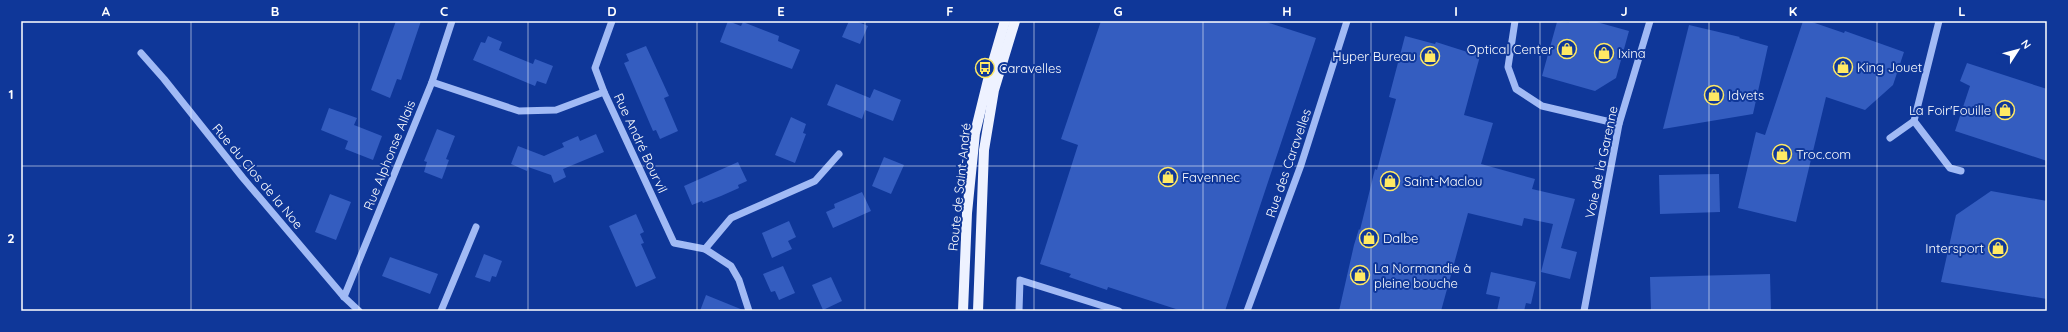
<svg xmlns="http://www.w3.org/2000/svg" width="2068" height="332" font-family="Quicksand,sans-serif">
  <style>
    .building { fill: #345dc0 }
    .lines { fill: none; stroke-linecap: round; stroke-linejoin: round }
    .minor { stroke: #a1baf5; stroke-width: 7 }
    .major { stroke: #eef2ff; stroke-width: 10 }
    .grid { fill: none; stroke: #fff; stroke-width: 1; stroke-opacity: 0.55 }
    .labels { text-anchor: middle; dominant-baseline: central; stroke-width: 4; stroke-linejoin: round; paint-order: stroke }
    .poi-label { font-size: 13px; fill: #fff; stroke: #0f3799; text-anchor: start }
    .street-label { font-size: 13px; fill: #fff; stroke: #0f3799 }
    .neatline { fill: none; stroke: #fff; stroke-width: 1.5 }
    .grid-label { font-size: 13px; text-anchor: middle; font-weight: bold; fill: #fff }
  </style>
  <rect width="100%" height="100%" fill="#0f3799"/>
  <g class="building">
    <polygon points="396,21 421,21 401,80 397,79 390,98 371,90"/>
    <polygon points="728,21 741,26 743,22 779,36 778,41 800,50 792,69 720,42"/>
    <polygon points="849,21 856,21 868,26 860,44 842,37"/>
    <polygon points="1101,21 1263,21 1316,38 1225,311 1182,311 1108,287 1107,290 1069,277 1071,274 1040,264 1078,145 1061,139"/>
    <polygon points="1570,21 1593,21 1629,31 1616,78 1595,91 1542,76 1557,22 1569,23"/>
    <polygon points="1803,21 1809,21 1844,33 1845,31 1904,52 1893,85 1865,110 1826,97 1796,222 1738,208 1756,132 1765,135"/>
    <polygon points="1689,25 1740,37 1739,38 1768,46 1753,114 1663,129"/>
    <polygon points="488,36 502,42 499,50 533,64 535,59 553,66 546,84 537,81 535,86 473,60 481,42 485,43"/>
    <polygon points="1405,36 1435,44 1436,42 1480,56 1464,115 1493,123 1481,164 1535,179 1532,189 1575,199 1561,248 1577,252 1570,279 1541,272 1553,224 1524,218 1522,226 1468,213 1441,311 1339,311 1354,245 1359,229 1360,230 1375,169 1377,170 1396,99 1389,97"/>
    <polygon points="646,46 669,96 664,98 678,131 660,139 656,130 653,131 624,63 629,61 626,54"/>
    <polygon points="1967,63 2047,89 2047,161 1955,131 1970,86 1960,81"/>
    <polygon points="836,84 870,98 874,89 901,100 893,121 865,110 862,119 827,105"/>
    <polygon points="329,108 357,118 354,125 382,136 373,160 345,149 348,141 321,130"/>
    <polygon points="791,117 806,124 803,133 806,134 795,163 775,155"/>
    <polygon points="437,129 455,136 446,159 449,160 442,179 424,172 427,162 424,161"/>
    <polygon points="596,134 604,152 563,169 566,177 554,183 551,175 528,167 527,171 511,164 518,146 544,156 564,147 562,143 578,136 580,141"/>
    <polygon points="884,157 904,165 891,194 872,186"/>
    <polygon points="738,162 747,181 738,185 739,188 721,196 703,203 702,201 692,205 684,186"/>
    <polygon points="1719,174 1720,212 1660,214 1659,175"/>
    <polygon points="1991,191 2047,201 2047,299 1941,282 1956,215"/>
    <polygon points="862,192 871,211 833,228 826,212 835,208 834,204"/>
    <polygon points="330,194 351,202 336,240 315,232"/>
    <polygon points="636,214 644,232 640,234 644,243 641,244 656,278 636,287 609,226"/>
    <polygon points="789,221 796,237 788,241 792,249 772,258 762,233"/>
    <polygon points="484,254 502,261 496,277 492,276 490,282 475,277"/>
    <polygon points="390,257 438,274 430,294 382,276"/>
    <polygon points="783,266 795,293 779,300 775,291 771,292 763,274"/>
    <polygon points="1491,272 1536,282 1531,304 1526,303 1524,311 1497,311 1500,297 1486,294"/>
    <polygon points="1770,274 1771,311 1651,311 1650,277"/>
    <polygon points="831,277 842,301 823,310 812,285"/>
    <polygon points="706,295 743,310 743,311 700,311"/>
  </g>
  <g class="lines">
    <g class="minor">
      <polyline points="612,21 595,68 604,92 674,243 705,249 731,266 739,280 749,311"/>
      <polyline points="1515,21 1508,67 1516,89 1542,106 1619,124"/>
      <polyline points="141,53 164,79 243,178 344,297 359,311"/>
      <polyline points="432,82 519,111 556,110 604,92"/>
      <polyline points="1914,121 1950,168 1961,171"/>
      <polyline points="1890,138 1914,121 1939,21"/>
      <polyline points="705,249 731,218 815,181 839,154"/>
      <polyline points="344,297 432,82 452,21"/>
      <polyline points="441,311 476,227"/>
      <polyline points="1019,311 1020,280 1119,311"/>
      <polyline points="1247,311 1301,165 1347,21"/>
      <polyline points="1584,311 1619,124 1650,21"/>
    </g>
    <g class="major">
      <polyline points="963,311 967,213 975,133 989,76 1005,21"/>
      <polyline points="978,311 984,150 994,90 1015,21"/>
    </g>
  </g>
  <path class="grid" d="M191,21v290M359,21v290M528,21v290M697,21v290M865,21v290M1034,21v290M1203,21v290M1371,21v290M1540,21v290M1709,21v290M1877,21v290M21,166h2026"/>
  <defs>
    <symbol id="shop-ring" viewBox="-11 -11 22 22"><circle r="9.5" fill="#0f3799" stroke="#ffe964" stroke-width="1.5"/><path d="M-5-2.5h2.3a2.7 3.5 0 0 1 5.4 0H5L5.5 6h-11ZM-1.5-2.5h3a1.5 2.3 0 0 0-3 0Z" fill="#ffe964"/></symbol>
    <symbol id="bus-ring" viewBox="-11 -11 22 22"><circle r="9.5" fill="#0f3799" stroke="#ffe964" stroke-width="1.5"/><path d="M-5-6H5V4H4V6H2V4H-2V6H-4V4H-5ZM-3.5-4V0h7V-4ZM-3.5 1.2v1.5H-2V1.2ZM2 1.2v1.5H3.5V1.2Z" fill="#ffe964"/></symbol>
  </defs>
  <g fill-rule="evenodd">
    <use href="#shop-ring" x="1556" y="38" width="22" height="22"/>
    <use href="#shop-ring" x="1593" y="42" width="22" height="22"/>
    <use href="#shop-ring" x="1419" y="45" width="22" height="22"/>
    <use href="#shop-ring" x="1832" y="56" width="22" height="22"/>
    <use href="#bus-ring" x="974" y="57" width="22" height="22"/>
    <use href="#shop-ring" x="1703" y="84" width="22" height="22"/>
    <use href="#shop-ring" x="1994" y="99" width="22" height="22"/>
    <use href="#shop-ring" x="1771" y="143" width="22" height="22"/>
    <use href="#shop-ring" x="1157" y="166" width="22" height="22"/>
    <use href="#shop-ring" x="1379" y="170" width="22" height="22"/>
    <use href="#shop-ring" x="1358" y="227" width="22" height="22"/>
    <use href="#shop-ring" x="1987" y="237" width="22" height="22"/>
    <use href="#shop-ring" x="1349" y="264" width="22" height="22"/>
  </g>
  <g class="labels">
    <g class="poi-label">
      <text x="1553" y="49" text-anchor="end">Optical Center</text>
      <text x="1618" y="53">Ixina</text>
      <text x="1416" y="56" text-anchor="end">Hyper Bureau</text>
      <text x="1857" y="67">King Jouet</text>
      <text x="999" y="68">Caravelles</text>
      <text x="1728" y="95">Idvets</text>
      <text x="1991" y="110" text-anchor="end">La Foir'Fouille</text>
      <text x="1796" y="154">Troc.com</text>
      <text x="1182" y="177">Favennec</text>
      <text x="1404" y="181">Saint-Maclou</text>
      <text x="1383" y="238">Dalbe</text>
      <text x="1984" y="248" text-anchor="end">Intersport</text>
      <text x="1374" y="268">La Normandie à<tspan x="1374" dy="15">pleine bouche</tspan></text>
    </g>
    <g class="street-label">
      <text transform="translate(641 143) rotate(65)">Rue André Bourvil</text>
      <text transform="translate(389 155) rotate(-68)">Rue Alphonse Allais</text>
      <text transform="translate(1601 162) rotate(-78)">Voie de la Garenne</text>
      <text transform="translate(1288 163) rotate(-71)">Rue des Caravelles</text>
      <text transform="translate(258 176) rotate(50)">Rue du Clos de la Noe</text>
      <text transform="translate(959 187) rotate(-84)">Route de Saint-André</text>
    </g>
  </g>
  <rect width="2068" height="332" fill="none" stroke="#0f3799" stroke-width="44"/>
  <g transform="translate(2018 50) rotate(54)" stroke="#0f3799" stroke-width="3" paint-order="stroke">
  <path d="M0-3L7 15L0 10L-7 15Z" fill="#ffffff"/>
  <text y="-6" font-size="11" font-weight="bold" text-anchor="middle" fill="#ffffff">N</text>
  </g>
  <rect x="22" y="22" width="2024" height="288" class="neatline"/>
  <g class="grid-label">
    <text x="106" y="16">A</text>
    <text x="275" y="16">B</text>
    <text x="444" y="16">C</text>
    <text x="612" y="16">D</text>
    <text x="781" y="16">E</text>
    <text x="950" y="16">F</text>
    <text x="1118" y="16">G</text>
    <text x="1287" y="16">H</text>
    <text x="1456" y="16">I</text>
    <text x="1624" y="16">J</text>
    <text x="1793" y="16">K</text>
    <text x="1962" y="16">L</text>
    <text x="11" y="99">1</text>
    <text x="11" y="243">2</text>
  </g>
</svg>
